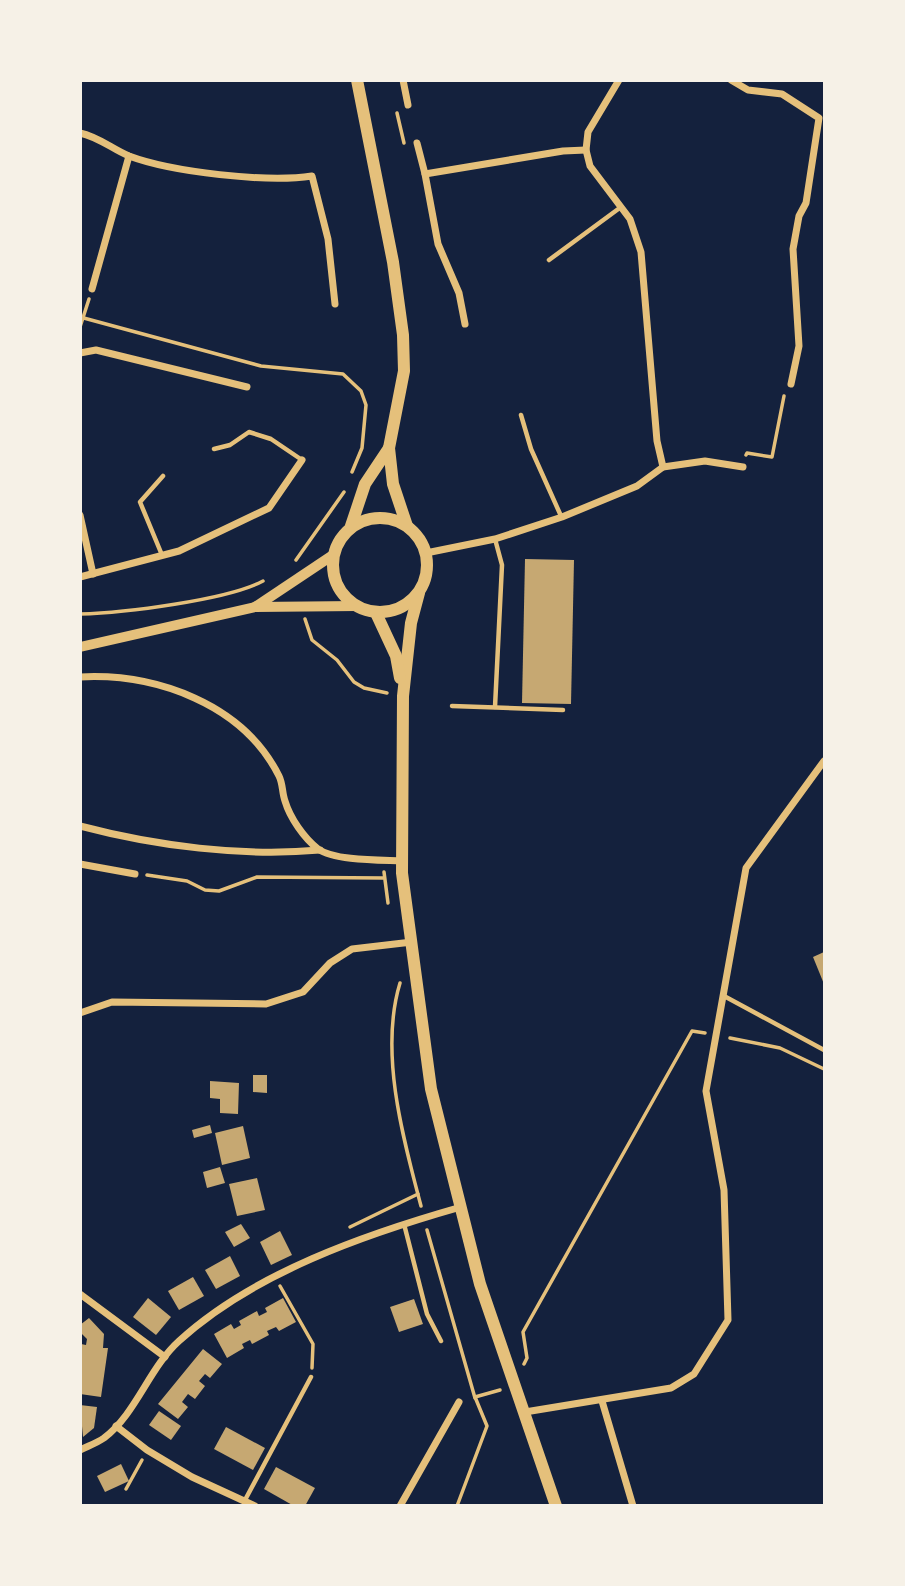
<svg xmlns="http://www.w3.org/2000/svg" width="905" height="1586" font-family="Inter,sans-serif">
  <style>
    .building { fill: #c6a872 }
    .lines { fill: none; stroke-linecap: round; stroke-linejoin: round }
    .path { stroke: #e5c07b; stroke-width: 3.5 }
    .service { stroke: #e5c07b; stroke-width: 4.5 }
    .minor { stroke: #e5c07b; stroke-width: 7 }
    .tertiary { stroke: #e5c07b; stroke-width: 10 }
    .secondary { stroke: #e5c07b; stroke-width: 12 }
  </style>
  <rect width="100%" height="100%" fill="#14213d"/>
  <g class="building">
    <polygon points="525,559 574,560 571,704 522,703"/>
    <polygon points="824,952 824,984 813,957"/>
    <polygon points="253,1075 267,1075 267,1093 253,1092"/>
    <polygon points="210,1081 239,1083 238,1114 220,1113 220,1099 210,1098"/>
    <polygon points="210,1125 212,1133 194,1138 192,1130"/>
    <polygon points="243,1126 250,1158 222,1165 215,1133"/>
    <polygon points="220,1167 225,1183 207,1188 203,1172"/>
    <polygon points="257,1178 265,1210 237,1216 229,1184"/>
    <polygon points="241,1224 250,1238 234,1247 225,1232"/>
    <polygon points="280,1231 292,1255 271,1265 260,1242"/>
    <polygon points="230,1256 240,1276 216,1289 205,1270"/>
    <polygon points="193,1277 204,1296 179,1310 168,1291"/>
    <polygon points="148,1298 171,1317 156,1335 133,1317"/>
    <polygon points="283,1298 296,1322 279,1331 276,1327 267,1331 269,1335 252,1344 250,1340 242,1344 244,1348 227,1358 214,1334 231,1324 234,1329 241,1325 239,1321 257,1311 259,1316 267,1312 265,1308"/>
    <polygon points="414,1299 423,1324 399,1332 390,1307"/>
    <polygon points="89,1318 104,1334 103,1348 108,1348 101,1397 80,1394 80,1348 81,1344 86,1345 87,1339 80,1332 80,1325"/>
    <polygon points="203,1349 222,1364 210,1378 205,1374 199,1381 205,1386 195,1399 188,1394 182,1402 188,1407 178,1419 158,1404"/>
    <polygon points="80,1405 97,1407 94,1428 83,1437"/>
    <polygon points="159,1411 181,1426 171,1440 149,1425"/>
    <polygon points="226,1427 265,1448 253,1470 214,1449"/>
    <polygon points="121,1464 129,1481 105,1492 97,1476"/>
    <polygon points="276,1467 315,1488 305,1506 294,1506 264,1489"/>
  </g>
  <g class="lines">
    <g class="path">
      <polyline points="397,113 404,143"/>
      <polyline points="80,317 261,366 343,374 361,391 366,405 362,448 352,472"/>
      <polyline points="80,327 89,299"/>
      <polyline points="746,455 747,453 772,457 784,396"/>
      <polyline points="296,560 344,492"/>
      <path d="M80,614c43,-1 148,-14 183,-33"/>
      <polyline points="305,619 312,640 337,660 354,682 364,688 387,693"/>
      <polyline points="384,872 388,903"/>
      <polyline points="147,875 187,881 205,890 219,891 257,877 383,878"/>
      <path d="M400,983c-21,69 3,155 21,223"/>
      <polyline points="730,1038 780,1048 824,1069"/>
      <polyline points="350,1227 418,1194"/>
      <polyline points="427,1230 475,1398"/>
      <polyline points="280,1286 313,1344 312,1368"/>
      <polyline points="524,1364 527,1358 523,1332 692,1031 705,1033"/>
      <polyline points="126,1489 142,1460"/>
      <polyline points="457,1506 487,1426 475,1397 500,1390"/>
    </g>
    <g class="service">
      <polyline points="549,260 621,207"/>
      <polyline points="521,415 531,449 561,516"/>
      <polyline points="214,449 230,445 249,432 271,439 302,460"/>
      <polyline points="495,539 502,565 495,707"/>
      <polyline points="162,555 140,502 163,476"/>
      <polyline points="452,706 563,710"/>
      <polyline points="724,996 824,1050"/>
      <polyline points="404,1224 427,1314 441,1341"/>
      <polyline points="245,1500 311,1377"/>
    </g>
    <g class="minor">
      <polyline points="403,80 408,105"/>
      <polyline points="619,80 588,132 586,150 590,166 630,219 641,252 657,441 663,467"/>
      <polyline points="731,80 748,90 782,94 819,118 806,203 799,216 793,249 799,346 791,384"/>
      <path d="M80,133c19,4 32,16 49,23 43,16 138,27 183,20l16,63 7,65"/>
      <polyline points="417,143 425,174"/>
      <polyline points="92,289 129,156"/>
      <polyline points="465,324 459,293 438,244 425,174 563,151 586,150"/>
      <polyline points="80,353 96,350 247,387"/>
      <polyline points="80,515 93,574"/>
      <polyline points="426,553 495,539 562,517 637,486 663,467 705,461 743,467"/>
      <polyline points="80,577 179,551 269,508 302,460"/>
      <path d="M80,677c76,-4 163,27 199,99 4,8 3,17 6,25 5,17 19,37 33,48 17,12 63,11 84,12"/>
      <path d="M80,826c76,20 162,31 240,24"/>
      <polyline points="80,864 135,874"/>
      <polyline points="80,1013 112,1002 266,1004 303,992 330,963 352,949 412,942"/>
      <polyline points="80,1294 165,1357"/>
      <polyline points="602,1401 633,1506"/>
      <polyline points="525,1412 671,1388 694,1374 728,1320 724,1190 706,1091 746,868 824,761"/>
      <polyline points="116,1426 147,1450 192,1477 255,1506"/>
      <path d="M80,1450c8,-4 17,-7 24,-12 32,-24 45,-70 75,-97 74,-68 187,-107 282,-134"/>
      <polyline points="400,1506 459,1402"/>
    </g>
    <g class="tertiary">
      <polyline points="255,607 333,555"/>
      <polyline points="80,647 255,607 357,606"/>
    </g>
    <g class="secondary">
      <polyline points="357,80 393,262 403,335 404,371 389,448 393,484 407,526"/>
      <circle cx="380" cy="565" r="47"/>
      <polyline points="351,526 365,484 389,448"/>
      <polyline points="419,593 411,623 403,696 402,873 431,1089 480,1284 556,1506"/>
      <polyline points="376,613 396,656 400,678"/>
    </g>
  </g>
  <rect width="905" height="1586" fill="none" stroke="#f6f1e7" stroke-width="164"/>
</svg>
